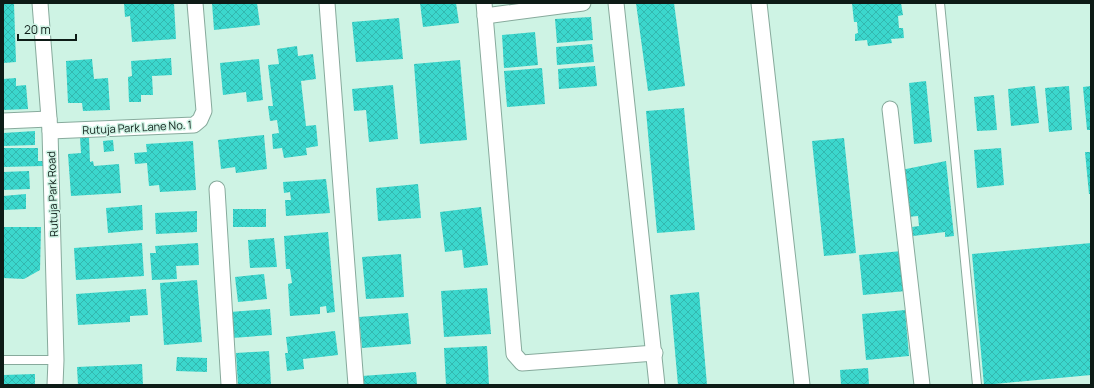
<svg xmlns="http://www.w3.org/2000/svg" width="1094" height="388" font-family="Manrope,sans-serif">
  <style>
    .building { fill: url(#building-cross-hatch) }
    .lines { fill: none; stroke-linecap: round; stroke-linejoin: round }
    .lane-casing { stroke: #87aa9c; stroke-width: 10 }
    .street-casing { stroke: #87aa9c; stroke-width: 17 }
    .lane { stroke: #fff; stroke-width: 8 }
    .street { stroke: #fff; stroke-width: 15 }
    .labels { text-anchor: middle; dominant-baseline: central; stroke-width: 3; stroke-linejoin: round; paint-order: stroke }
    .street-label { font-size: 11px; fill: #0d1b16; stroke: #cef3e4 }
  </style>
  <defs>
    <pattern id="building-cross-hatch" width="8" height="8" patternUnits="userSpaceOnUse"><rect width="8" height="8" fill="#3bd7cd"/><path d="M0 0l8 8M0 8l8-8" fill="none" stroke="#33b8af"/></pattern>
  </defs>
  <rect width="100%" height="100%" fill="#cef3e4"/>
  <g class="building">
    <polygon points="124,3 174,3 176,39 132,42 130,16 125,17"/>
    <polygon points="212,3 257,3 260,25 214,30"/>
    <polygon points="420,3 456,3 459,23 423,27"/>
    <polygon points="636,3 674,3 685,86 648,91"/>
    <polygon points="852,3 901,3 903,15 898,16 899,28 903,28 904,38 891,39 892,43 868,46 867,40 855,41 855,34 858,33 857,22 854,22"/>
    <polygon points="3,4 14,4 16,62 3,63"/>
    <polygon points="591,17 593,40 557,43 555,19"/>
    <polygon points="399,18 403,59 356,62 352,22"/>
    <polygon points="535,32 538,65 504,68 502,35"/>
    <polygon points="592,44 594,62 557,65 556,47"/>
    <polygon points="297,46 298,56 313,54 316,79 301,81 306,126 316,125 318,146 306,148 307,155 284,158 282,148 273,149 272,134 279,133 277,120 270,121 268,106 273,106 268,65 279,64 277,49"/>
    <polygon points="171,58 172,75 152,76 153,95 141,95 141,102 129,102 128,77 132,76 131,61"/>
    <polygon points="92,59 94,79 108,78 110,110 83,111 82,103 68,103 66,61"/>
    <polygon points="259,59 263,100 247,102 246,92 223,95 220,63"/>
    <polygon points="460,60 467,140 420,144 414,64"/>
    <polygon points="595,66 597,86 559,89 558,69"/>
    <polygon points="542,68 545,104 507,107 504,71"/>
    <polygon points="16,78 16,86 26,85 28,109 3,110 3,79"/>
    <polygon points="926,81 932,142 914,144 909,83"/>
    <polygon points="393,85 398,139 369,142 366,110 354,111 352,89"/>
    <polygon points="1035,86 1039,123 1011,126 1008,89"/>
    <polygon points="1069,86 1072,130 1049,132 1045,88"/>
    <polygon points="1091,86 1091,130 1087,130 1083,87"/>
    <polygon points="994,95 997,130 977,131 974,97"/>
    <polygon points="684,108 695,230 657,233 646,111"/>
    <polygon points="35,131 35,145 3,146 3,133"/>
    <polygon points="264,135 267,169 236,173 235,167 221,169 218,140"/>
    <polygon points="89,137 90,162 93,161 94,166 119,164 121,193 71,196 68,154 81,153 80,138"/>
    <polygon points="844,138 856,253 824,256 812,141"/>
    <polygon points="113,140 114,151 104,152 103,141"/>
    <polygon points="193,141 196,190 160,192 159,185 149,186 147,163 135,164 134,153 147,152 146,144"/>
    <polygon points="3,148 38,148 38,161 44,161 44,166 3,167"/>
    <polygon points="1001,148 1004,185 977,188 974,150"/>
    <polygon points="1085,152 1091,152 1091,194 1089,194"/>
    <polygon points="946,161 954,236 945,237 945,232 913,236 912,227 919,226 918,216 907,217 901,170"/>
    <polygon points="29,171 30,189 3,190 3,172"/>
    <polygon points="326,179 330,213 286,216 285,200 291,200 290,192 284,193 283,182"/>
    <polygon points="418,184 421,218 378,221 376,188"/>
    <polygon points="26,194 26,209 3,210 3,196"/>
    <polygon points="142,205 143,230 108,233 106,208"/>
    <polygon points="481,207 488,265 464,268 462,250 445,252 440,212"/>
    <rect x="233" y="209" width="33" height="18"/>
    <polygon points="197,211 197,232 156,234 155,213"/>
    <polygon points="3,227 41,227 40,270 24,279 3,278"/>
    <polygon points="328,232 335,312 327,313 326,306 320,307 320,314 290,316 288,284 292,283 290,269 286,269 284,236"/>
    <polygon points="274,238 277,267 250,268 248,240"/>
    <polygon points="142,243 144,276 76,280 74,248"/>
    <polygon points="198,243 199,265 176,266 177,279 152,280 150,253 156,253 155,246"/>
    <polygon points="1091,243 1091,375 984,385 972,254"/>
    <polygon points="902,251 906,291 863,295 859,255"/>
    <polygon points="401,254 404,297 366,299 362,257"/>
    <polygon points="264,274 267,299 238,302 235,277"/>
    <polygon points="197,280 202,342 164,345 160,283"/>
    <polygon points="487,288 491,334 444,337 441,291"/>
    <polygon points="146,289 148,315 130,316 130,322 78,325 76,294"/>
    <polygon points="699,292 707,385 678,385 670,295"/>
    <polygon points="270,309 272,335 232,338 230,312"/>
    <polygon points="905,310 909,356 866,360 862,314"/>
    <polygon points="408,313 411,344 362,348 359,317"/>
    <polygon points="335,331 338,355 303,359 304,369 287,371 285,353 288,353 286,337"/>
    <polygon points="487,346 489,385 446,385 444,348"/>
    <polygon points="269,351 271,385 238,385 236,353"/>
    <polygon points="177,357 207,358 207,372 176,371"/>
    <polygon points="142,364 143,385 78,385 77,367"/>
    <polygon points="868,368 869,385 841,385 840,370"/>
    <polygon points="416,372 417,385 363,385 362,376"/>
    <polygon points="35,374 35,385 3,385 3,375"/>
  </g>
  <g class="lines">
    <defs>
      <g id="lane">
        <polyline points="940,3 977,385"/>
        <polyline points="3,360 56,360"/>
      </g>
      <g id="street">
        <polyline points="40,3 50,131 56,360 55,385"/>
        <polyline points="327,3 356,385"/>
        <polyline points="484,3 514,354 522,363 655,353"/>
        <polyline points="616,3 657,385"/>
        <polyline points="759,3 802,385"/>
        <polyline points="485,16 583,3"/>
        <polyline points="890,109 922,385"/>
        <polyline points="3,121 49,119"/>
        <polyline points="50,131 194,125 200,120 204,111 195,3"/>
        <polyline points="217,189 229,385"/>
      </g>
    </defs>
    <use href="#lane" class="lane-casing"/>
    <use href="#street" class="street-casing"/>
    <use href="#lane" class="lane"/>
    <use href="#street" class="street"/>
  </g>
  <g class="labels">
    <g class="street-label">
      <text transform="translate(137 127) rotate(-3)">Rutuja Park Lane No. 1</text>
      <text transform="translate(52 194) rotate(-92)">Rutuja Park Road</text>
    </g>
  </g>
  <rect width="1094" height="388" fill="none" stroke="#0d1b16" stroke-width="8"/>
  <path d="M18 34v6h58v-6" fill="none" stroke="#0d1b16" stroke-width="2"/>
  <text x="24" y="34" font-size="12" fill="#0d1b16" stroke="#cef3e4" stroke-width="3" paint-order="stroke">20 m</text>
</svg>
